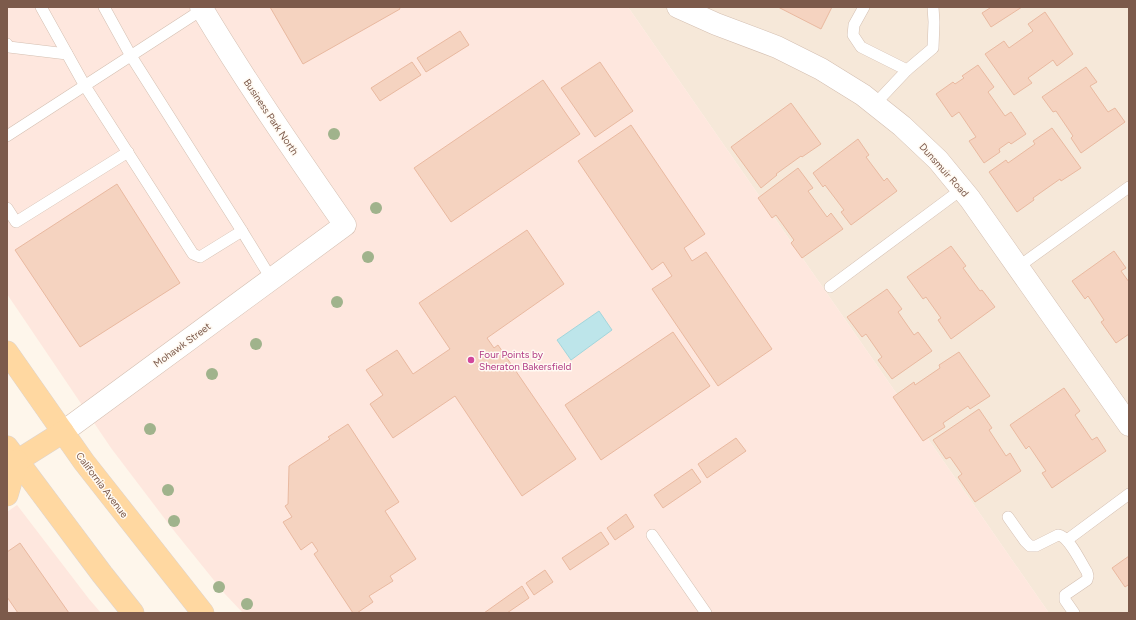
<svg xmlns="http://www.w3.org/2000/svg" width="1136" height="620" font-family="Figtree,sans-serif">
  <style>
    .residential { fill: #f6e8d9 }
    .commercial { fill: #fee7de }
    .water { fill: #bde5ea; stroke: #a2d6dc }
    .building { fill: #f5d3c0; stroke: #e9b9a0 }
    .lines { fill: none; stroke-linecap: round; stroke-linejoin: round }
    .lane-casing { stroke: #d4bfb1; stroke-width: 12 }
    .street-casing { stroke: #d4bfb1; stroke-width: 23 }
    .primary-casing { stroke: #ddd4d0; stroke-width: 23 }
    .lane { stroke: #fff; stroke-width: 11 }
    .street { stroke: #fff; stroke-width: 22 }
    .primary { stroke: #ffd8a1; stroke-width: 22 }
    .tree { fill: #a0b38c }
    .hotel-dot { fill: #d1479c; stroke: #fffaf3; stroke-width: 1.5 }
    .labels { text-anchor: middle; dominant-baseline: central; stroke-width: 3; stroke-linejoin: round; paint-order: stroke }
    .street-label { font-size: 10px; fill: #7c5a4b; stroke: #fffaf3 }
    .hotel-label { font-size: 10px; fill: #b23c85; stroke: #fffaf3; text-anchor: start }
  </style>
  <rect width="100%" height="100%" fill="#fef6eb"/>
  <polygon class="residential" points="628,7 1129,7 1129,613 1049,613"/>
  <g class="commercial">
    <polygon points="7,7 628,7 1049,613 243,613 225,594 171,527 111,448 7,294"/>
    <polygon points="17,505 89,599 101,613 7,613 7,512"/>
  </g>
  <polygon class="water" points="599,311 612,330 571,360 557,340"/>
  <g class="building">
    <polygon points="270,7 399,7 400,9 303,64"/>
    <polygon points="778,7 832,7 821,29"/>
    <polygon points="989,7 1022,7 991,27 982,13 990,8"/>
    <polygon points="1045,12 1073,54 1057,66 1053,60 1028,78 1032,83 1014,95 985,54 1004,41 1009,48 1033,31 1028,24"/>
    <polygon points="460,31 469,45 426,72 417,58"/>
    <polygon points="412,62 421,75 380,101 371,88"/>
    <polygon points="600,62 633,111 595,137 561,88"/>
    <polygon points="978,65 994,87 988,92 1005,116 1011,112 1026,134 1011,144 1009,142 999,149 1000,152 984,163 969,141 976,137 959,112 952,117 936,94 953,82 955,84 964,78 962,76"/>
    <polygon points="1086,67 1097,82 1090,86 1108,112 1115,108 1125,122 1081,153 1071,138 1073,136 1056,111 1053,112 1042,97"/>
    <polygon points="543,80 580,134 451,222 414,168"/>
    <polygon points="791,103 821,144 802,157 801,156 776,174 777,175 761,188 731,147"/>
    <polygon points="631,125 705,234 684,248 692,261 706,252 772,349 718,386 652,289 672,276 663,262 652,270 578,161"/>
    <polygon points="1052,128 1081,168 1061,181 1060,179 1033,198 1034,200 1017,212 989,172 1006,160 1008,163 1035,144 1033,141"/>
    <polygon points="858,139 869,155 866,157 884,181 887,178 897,191 851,225 841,212 844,210 825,185 823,187 813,173"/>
    <polygon points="798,168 813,188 808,191 827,217 831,213 843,229 802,258 791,243 794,240 776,215 772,218 758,198"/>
    <polygon points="117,184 180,283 80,347 15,250"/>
    <polygon points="527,230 564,284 487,338 494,348 498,345 576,459 522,496 455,396 393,438 370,404 383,395 366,370 397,350 413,374 450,349 419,303"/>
    <polygon points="951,246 966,266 963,268 980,291 982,290 995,307 951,339 938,320 941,318 926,297 923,299 907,277"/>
    <polygon points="1114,251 1126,268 1121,271 1129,282 1129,334 1116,343 1101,322 1104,320 1088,296 1085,299 1072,281"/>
    <polygon points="887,289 902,309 898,312 914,335 918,332 932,351 892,379 878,360 882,357 866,334 862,337 847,317"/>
    <polygon points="673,332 710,386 601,460 565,405"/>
    <polygon points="959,352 990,396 970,409 968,406 943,423 945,427 923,441 893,397 914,382 915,385 940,368 939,365"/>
    <polygon points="1064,388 1080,411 1075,415 1092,440 1097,437 1106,451 1052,488 1042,473 1046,471 1029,446 1026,449 1010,425"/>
    <polygon points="979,409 992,428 989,430 1006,456 1010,453 1021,471 975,502 958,477 962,474 950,457 946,459 933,440"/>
    <polygon points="348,424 399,502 385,511 416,559 390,576 393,581 369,596 373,602 357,613 353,613 314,554 318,551 312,542 301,550 283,522 292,517 285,506 288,504 289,466 330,439 328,437"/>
    <polygon points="736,438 746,451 707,478 698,464"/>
    <polygon points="692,469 701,482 663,508 654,495"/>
    <polygon points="626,514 634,527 615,540 607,528"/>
    <polygon points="601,532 609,544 570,570 562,558"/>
    <polygon points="20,543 69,613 18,613 7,597 7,552"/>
    <polygon points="1129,556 1129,586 1128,585 1125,587 1112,568"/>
    <polygon points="545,570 553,582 534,595 526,583"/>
    <polygon points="522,586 529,598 507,613 484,613"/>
  </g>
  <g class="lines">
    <defs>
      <g id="lane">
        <polyline points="41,7 85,86 193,254 200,257 242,231 272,280"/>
        <polyline points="104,7 131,56 242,231"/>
        <polyline points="864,7 854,25 853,35 861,47 907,70"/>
        <polyline points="7,44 9,47 67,54"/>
        <polyline points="875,104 907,70 933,48 934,22 933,7"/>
        <polyline points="7,136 203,9"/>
        <polyline points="7,208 16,222 128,152"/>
        <polyline points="1018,267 1129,187"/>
        <polyline points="830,287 962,189"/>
        <path d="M1008,517l17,24 5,5h6l22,-11c11,1 23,28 29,37l1,4 -1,4 -22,15v5l9,13"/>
        <polyline points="652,535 706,613"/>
        <polyline points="1067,540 1129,494"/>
      </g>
      <g id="street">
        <polyline points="678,7 716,24 777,47 821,69 863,95 902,126 938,160 970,199 1129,425"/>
        <path d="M63,432l282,-207c-50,-72 -99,-143 -144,-218"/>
      </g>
      <g id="primary">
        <polyline points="7,352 84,462 203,613"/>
        <polyline points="7,447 102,574 133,613"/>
        <polyline points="7,461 17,461 63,432"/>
        <polyline points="7,495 17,461"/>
      </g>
    </defs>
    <use href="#lane" class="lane-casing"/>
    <use href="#street" class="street-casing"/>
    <use href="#primary" class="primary-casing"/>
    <use href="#lane" class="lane"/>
    <use href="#street" class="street"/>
    <use href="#primary" class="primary"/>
  </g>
  <g class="tree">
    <circle cx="334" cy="134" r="6"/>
    <circle cx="376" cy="208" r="6"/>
    <circle cx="368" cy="257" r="6"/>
    <circle cx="337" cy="302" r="6"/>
    <circle cx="256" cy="344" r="6"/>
    <circle cx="212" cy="374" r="6"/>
    <circle cx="150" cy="429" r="6"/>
    <circle cx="168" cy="490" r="6"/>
    <circle cx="174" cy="521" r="6"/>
    <circle cx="219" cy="587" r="6"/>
    <circle cx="247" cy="604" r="6"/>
  </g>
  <circle class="hotel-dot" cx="471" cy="360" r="4"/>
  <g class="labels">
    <g class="street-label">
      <text transform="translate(271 117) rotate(56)">Business Park North</text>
      <text transform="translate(944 170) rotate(48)">Dunsmuir Road</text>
      <text transform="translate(182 345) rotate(-36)">Mohawk Street</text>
      <text transform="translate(102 485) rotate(53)">California Avenue</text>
    </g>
    <g class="hotel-label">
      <text x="479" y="354">Four Points by<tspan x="479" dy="12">Sheraton Bakersfield</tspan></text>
    </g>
  </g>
  <rect width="1136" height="620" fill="none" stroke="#7c5a4b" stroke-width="16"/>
</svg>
